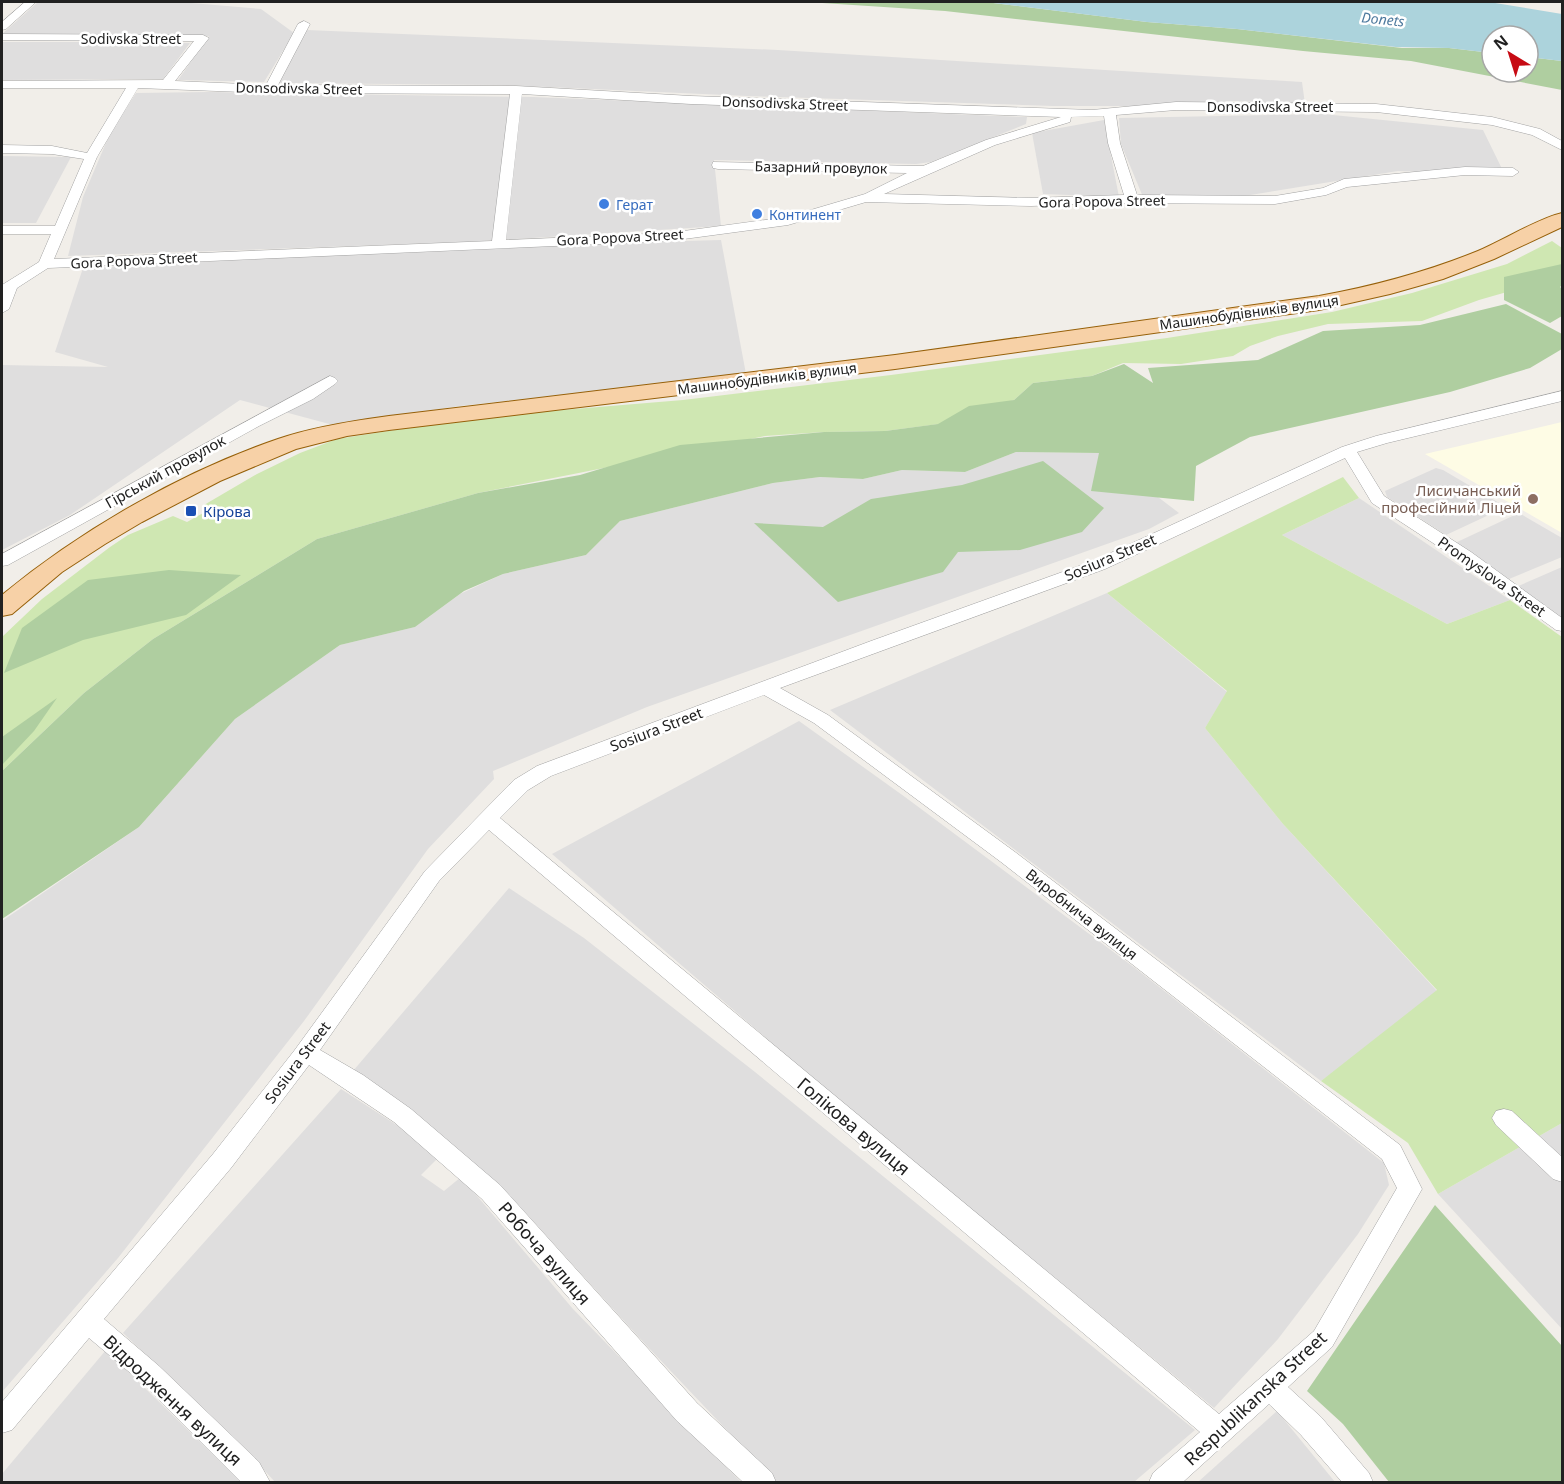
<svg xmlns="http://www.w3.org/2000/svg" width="1564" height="1484" font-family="'Noto Sans',sans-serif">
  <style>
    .residential { fill: #dfdede }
    .education { fill: #fefce5 }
    .grass { fill: #cfe7b2 }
    .forest { fill: #afcea0 }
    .water { fill: #acd3dc }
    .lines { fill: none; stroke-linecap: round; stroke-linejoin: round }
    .street-casing { stroke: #a2a2a2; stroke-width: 1 }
    .primary-casing { stroke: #966009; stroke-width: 2 }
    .street { fill: #fff; fill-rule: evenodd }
    .primary { fill: #f7d1a7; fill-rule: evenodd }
    .shop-dot { fill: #3f7fe0; stroke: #fff; stroke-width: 2 }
    .education-dot { fill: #8d6e63; stroke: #fff; stroke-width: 2 }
    .transit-dot { fill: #1a4fb4; stroke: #fff; stroke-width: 2 }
    .labels { text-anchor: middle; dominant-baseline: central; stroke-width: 5; stroke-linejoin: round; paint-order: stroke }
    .far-water-label { font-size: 14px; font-style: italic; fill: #4c789d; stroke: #fff }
    .far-street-label { font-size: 14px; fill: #212121; stroke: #fff }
    .far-shop-label { font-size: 14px; fill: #366cbe; stroke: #fff; text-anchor: start }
    .street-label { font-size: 15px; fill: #212121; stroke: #fff }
    .education-label { font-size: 15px; fill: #785e54; stroke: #fff; text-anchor: end }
    .transit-label { font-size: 15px; fill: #164399; stroke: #fff; text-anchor: start }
    .near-street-label { font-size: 18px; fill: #212121; stroke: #fff }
  </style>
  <rect width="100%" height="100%" fill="#f1eee9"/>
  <g class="residential">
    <polygon points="38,2 180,2 261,9 294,33 264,82 178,80 209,36 2,34"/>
    <polygon points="307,30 778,50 1302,82 1305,104 1235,101 1146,106 1053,106 747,96 500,85 278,83"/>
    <polygon points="2,42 91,42 190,43 163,79 3,80"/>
    <polygon points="209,92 533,97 1027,117 1026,124 931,162 916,164 714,160 721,226 467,242 68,256 83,197 111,131 136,93"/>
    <polygon points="1323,114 1483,130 1505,175 1398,171 1244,196 1143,197 1121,144 1119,118"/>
    <polygon points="1104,120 1119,197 1043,194 1032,133"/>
    <polygon points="2,156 71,157 36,223 2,223"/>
    <polygon points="721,240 746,374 460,406 333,425 240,400 70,515 2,550 2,365 108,367 55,352 83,268 499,246"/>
    <polygon points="1016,452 1100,453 1179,513 1149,529 647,707 493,771 494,779 428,849 304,1021 118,1258 2,1392 2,921 139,827 235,719 340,645 415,627 460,594 503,574 586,555 620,521 773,483 820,477 863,479 902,470 965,472"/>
    <polygon points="1436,468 1443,470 1506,507 1446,535 1387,497 1385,491"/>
    <polygon points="1359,498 1510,600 1447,624 1282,535"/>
    <polygon points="1519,513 1562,538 1562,557 1509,579 1455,543"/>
    <polygon points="1562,567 1562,620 1516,587"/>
    <polygon points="1107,593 1227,692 1205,728 1283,824 1437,991 1410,1017 1321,1081 830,710"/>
    <polygon points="799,721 905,797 1135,968 1384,1163 1389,1185 1358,1234 1278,1339 1214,1408 865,1123 552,854"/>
    <polygon points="509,888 584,938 755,1072 1195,1430 1134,1482 776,1482 646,1345 520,1207 447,1141 353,1071"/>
    <polygon points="341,1089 409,1133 438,1158 421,1175 444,1191 461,1177 573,1309 741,1482 275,1482 244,1448 123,1333"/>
    <polygon points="1562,1123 1562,1329 1438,1194"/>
    <polygon points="106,1350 239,1480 241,1482 2,1482 2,1474"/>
    <polygon points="1277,1411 1335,1482 1198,1482"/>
  </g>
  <polygon class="education" points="1562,422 1562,533 1425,454"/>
  <g class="grass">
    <polygon points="1552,241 1562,248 1562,276 1479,300 1422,321 1328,324 1278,336 1250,346 1233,356 1181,364 1123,363 1092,376 1033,383 1014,400 939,424 885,431 824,432 765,436 478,493 317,539 153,639 84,693 2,771 2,637 42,599 110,547 128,535 173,516 187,522 214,507 204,505 257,474 300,453 337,439 478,417 683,400 891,375 1167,338 1332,312 1412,293 1507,264"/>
    <polygon points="1343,477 1359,498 1282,535 1447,624 1510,600 1562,637 1562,1123 1438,1194 1408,1143 1321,1081 1437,990 1283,824 1205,728 1227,691 1107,593"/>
  </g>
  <g class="forest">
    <polygon points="807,2 985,2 1147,22 1237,29 1402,48 1449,48 1492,53 1492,72 1528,72 1528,57 1562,61 1562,90 1411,61 1303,51 945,11"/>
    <polygon points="1562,264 1562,285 1560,287 1562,289 1562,316 1550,323 1504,300 1504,277"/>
    <polygon points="1506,304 1562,334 1562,349 1530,368 1450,392 1250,437 1196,466 1194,501 1091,491 1099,453 1016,452 965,472 902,470 863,479 820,477 773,483 620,521 586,555 503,574 464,591 415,627 340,645 235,719 139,827 2,919 2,771 84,693 153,639 317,539 478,493 580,475 680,445 824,432 885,431 938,424 969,406 1014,400 1033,383 1092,376 1124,364 1153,383 1148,368 1258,360 1323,331 1420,325"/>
    <polygon points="1043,461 1104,508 1082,532 1020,550 958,552 943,572 838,602 754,523 823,527 871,499 962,485"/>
    <polygon points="169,570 241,575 186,615 83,640 4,673 22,628 88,580"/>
    <polygon points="57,698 34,731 2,765 2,737"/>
    <polygon points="1435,1205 1562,1346 1562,1482 1389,1482 1343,1424 1307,1391"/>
  </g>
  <polygon class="water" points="985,2 1489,2 1562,14 1562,61 1528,57 1528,36 1492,36 1492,53 1449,48 1396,47 1237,29 1147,22"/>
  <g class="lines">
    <defs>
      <g id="street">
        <polygon points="25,2 36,2 6,29 2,30 2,22"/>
        <path d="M304,21l6,3 -32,61 238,1 175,10 401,14 84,-8 200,2 116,13 48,12 22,12v9l-30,-15 -40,-10 -116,-13 -200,-2 -60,5 4,28 17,52 138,1 48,-8 21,-9 121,-12 48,1 6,4 -6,4 -48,-1 -118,12 -21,8 -51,9 -166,-1 -78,3 -165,-4 -78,23 -119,16 -621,27 -31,20 -8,21 -7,4v-28l37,-23 12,-28h-49v-8h53l29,-67 -32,-5 -50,-1v-8l50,1 35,7 39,-65h-124v-7l161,-1 31,-39 -192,-1v-6l201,1 6,3 -34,43 91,4 32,-61zM138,88l132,5 240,1 -18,147 -438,18 43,-102zM522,94l169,10 370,13 -75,23 -63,26 -210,-4 -1,3 1,3 5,1 189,4 -42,21 -78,23 -118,16 -163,7zM1104,116l4,27 16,52 -93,3 -147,-4 111,-49 75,-23 1,-5z"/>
        <polygon points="330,376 335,378 338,381 335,384 313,399 259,426 8,565 2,566 2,554"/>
        <path d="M1562,391v10l-175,42 -30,9 27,44 87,56 91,66v13l-6,-1 -97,-70 -87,-57 -27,-45 -240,111 -325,119 48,27 187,137 385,293 22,44 -90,158 -44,40 33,30 48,56 4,9h-31l-41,-47 -32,-31 -86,78h-34l4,-9 47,-41 -711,-602 -50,51 -119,169 43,25 48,34 89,76 197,218 75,70 4,9h-33l-66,-61 -195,-222 -88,-77 -85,-57 -78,103 -127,151 55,47 100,96 11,20h-29l-100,-100 -52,-44 -77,92 -10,3v-31l211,-248 81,-103 131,-180 89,-91 23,-14 334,-125 222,-80 249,-114 34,-11zM764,695l50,28 187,139 381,297 15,29 -83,143 -95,83 -719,-596 28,-28 23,-14z"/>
        <polygon points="1504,1109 1512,1111 1562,1157 1562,1182 1553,1179 1496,1125 1492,1118 1496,1111"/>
      </g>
      <path id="primary" d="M1562,213v14l-68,32 -51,20 -53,15 -71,16 -424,59 -506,61 -42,6 -51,13 -76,32 -78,41 -37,22 -43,28 -50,42 -10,2v-21c79,-65 179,-123 276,-156 35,-12 74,-18 111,-23l506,-61 424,-59c55,-10 107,-24 159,-45 26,-11 59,-32 84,-38z"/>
    </defs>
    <use href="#street" class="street-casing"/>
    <use href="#primary" class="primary-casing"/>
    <use href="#street" class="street"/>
    <use href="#primary" class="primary"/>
  </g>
  <g class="shop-dot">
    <circle cx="604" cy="204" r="6"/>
    <circle cx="757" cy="214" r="6"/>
  </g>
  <circle class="education-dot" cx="1533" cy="499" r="6"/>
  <rect class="transit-dot" x="185" y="505" width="12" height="12" rx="3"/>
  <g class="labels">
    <g class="far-water-label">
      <text transform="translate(1383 19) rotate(6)">Donets</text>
    </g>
    <g class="far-street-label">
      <text x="131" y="38">Sodivska Street</text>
      <text transform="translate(299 88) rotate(1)">Donsodivska Street</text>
      <text transform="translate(785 103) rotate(2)">Donsodivska Street</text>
      <text x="1270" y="106">Donsodivska Street</text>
      <text transform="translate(821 167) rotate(1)">Базарний провулок</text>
      <text transform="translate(1102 201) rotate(-1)">Gora Popova Street</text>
      <text transform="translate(620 237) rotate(-3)">Gora Popova Street</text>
      <text transform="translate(134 260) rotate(-3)">Gora Popova Street</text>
      <text transform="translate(1249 312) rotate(-8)">Машинобудівників вулиця</text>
      <text transform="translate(767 378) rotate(-7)">Машинобудівників вулиця</text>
    </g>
    <g class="far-shop-label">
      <text x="616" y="204">Герат</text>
      <text x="769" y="214">Континент</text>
    </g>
    <g class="street-label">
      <text transform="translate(165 471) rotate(-29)">Гірський провулок</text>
      <text transform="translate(1110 557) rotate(-23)">Sosiura Street</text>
      <text transform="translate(1492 576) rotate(35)">Promyslova Street</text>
      <text transform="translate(656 729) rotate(-21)">Sosiura Street</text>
      <text transform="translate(1082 914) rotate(38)">Виробнича вулиця</text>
      <text transform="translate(297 1062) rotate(-53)">Sosiura Street</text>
    </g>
    <g class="education-label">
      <text x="1521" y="490">Лисичанський<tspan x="1521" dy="17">професійний Ліцей</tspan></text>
    </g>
    <g class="transit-label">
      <text x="203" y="511">Кірова</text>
    </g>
    <g class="near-street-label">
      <text transform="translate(854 1126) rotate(40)">Голікова вулиця</text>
      <text transform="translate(545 1253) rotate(49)">Робоча вулиця</text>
      <text transform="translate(1255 1398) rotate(-43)">Respublikanska Street</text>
      <text transform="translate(173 1400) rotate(43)">Відродження вулиця</text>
    </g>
  </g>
  <rect width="1564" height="1484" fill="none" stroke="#212121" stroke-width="6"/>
  <g transform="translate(1510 54) rotate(322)"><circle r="28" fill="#ffffff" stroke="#a6a6a6" stroke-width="1.5"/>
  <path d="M0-4.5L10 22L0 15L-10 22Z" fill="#c70b14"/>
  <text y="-9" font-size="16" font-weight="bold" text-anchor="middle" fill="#212121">N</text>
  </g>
</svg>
